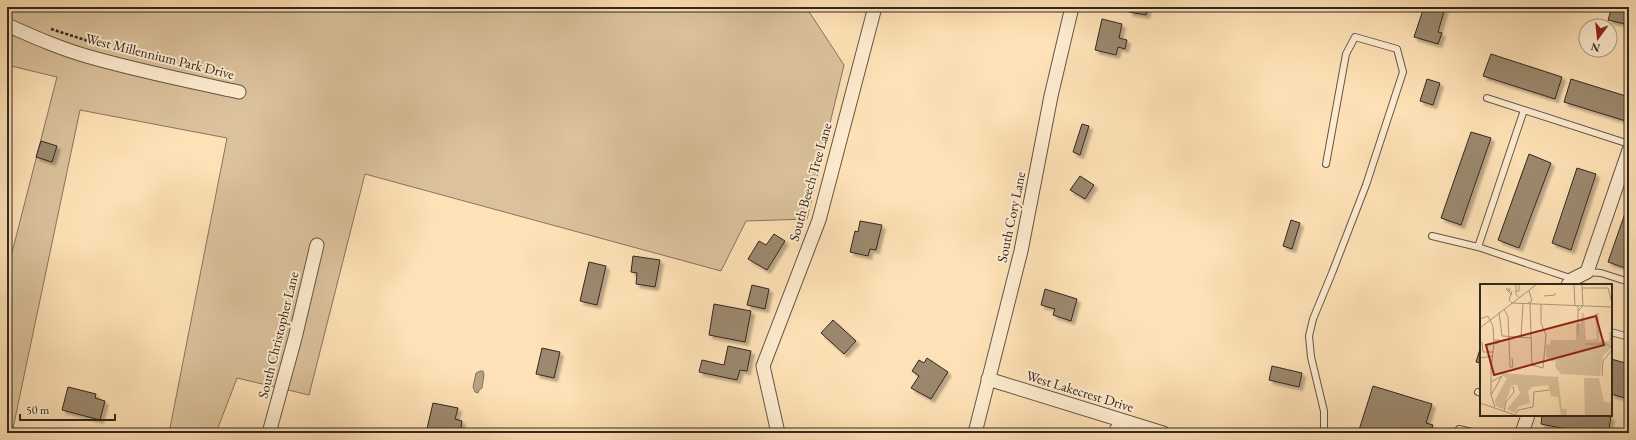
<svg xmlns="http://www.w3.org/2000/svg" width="1636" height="440" font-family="'EB Garamond',serif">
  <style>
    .green { fill: #dbc29c; stroke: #86755e }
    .water { fill: #b8a283; stroke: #82715b }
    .building { fill: #9c886e; stroke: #31281f; filter: url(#shadow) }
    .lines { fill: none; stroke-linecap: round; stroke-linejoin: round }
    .lane-casing { stroke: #645645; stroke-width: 8 }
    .street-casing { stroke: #645645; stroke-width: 15 }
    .path { stroke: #31281f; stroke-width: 2.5; stroke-dasharray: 3 2; stroke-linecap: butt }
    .lane { stroke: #feecd0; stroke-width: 6 }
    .street { stroke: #feecd0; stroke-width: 13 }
    .labels { text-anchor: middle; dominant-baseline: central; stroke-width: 4; stroke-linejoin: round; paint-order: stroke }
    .street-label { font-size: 14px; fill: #31281f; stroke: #feecd0 }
    .inset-road { fill: none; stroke: #ac977a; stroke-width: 1 }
    .view { fill: #8f2418; fill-opacity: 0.15; stroke: #8f2418; stroke-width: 2 }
    .inset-edge { fill: none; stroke: #31281f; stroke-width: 2 }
  </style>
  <defs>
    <filter id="shadow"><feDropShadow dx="3.5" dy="3.5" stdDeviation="1" flood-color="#0004"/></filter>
  </defs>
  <rect width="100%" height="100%" fill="#fee1b6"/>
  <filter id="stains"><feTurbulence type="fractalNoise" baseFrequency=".005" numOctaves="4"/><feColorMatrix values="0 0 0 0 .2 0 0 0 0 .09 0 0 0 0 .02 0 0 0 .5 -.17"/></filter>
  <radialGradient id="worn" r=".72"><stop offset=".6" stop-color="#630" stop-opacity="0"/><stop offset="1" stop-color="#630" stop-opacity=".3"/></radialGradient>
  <polygon class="green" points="7,7 806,7 844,65 807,219 746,221 721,271 365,174 309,395 237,378 216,433 169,433 227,138 80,110 12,433 7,433 7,272 57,77 7,65"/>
  <polygon class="water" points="480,371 483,371 484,375 482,388 479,390 478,393 475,392 473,387 476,373"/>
  <g class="building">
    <polygon points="1130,7 1148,7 1146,15 1129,12"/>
    <polygon points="1424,7 1445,8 1438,32 1442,33 1438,44 1414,37"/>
    <polygon points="1612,7 1629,7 1629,25 1608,20"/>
    <polygon points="1102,19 1122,24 1119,38 1127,40 1125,49 1118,47 1116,55 1095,50"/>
    <polygon points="1491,54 1562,77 1555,99 1483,76"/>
    <polygon points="1427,79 1440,83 1433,105 1420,101"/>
    <polygon points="1571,79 1629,97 1629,122 1564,102"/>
    <polygon points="1082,124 1089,126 1080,155 1073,152"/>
    <polygon points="1471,132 1491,138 1461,225 1441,218"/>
    <polygon points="41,141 57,146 52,162 36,157"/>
    <polygon points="1529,154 1551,163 1519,248 1498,240"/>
    <polygon points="1577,168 1596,174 1571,250 1552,243"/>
    <polygon points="1080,176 1094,185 1085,199 1070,190"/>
    <polygon points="1629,202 1629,267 1628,269 1608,262"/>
    <polygon points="1291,220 1300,223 1292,249 1283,246"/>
    <polygon points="860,221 882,225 876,250 870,249 868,256 850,252 855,231 858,232"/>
    <polygon points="774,234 785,241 767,270 748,259 759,241 766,245"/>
    <polygon points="633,256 660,260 655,287 636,284 637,273 631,272"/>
    <polygon points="589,262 606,266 597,305 580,301"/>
    <polygon points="752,285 769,289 765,309 747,305"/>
    <polygon points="1045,289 1077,299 1071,321 1053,315 1055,309 1041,305"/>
    <polygon points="714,304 751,311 745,342 709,335"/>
    <polygon points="833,320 856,341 844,354 821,333"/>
    <polygon points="728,346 751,351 747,371 740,370 737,380 699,372 702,360 724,365"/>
    <polygon points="1481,346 1481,363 1476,362"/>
    <polygon points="542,348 560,352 554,378 536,374"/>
    <polygon points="927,358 948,372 931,399 911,388 919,376 912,371 919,360 924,363"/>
    <polygon points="1611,359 1629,364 1629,399 1611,394"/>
    <polygon points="1272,366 1302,373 1299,387 1269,380"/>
    <polygon points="1373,386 1432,404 1426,423 1433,425 1430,433 1358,433"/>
    <polygon points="68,387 96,394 95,398 105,401 100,420 62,410"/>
    <polygon points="433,403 458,408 455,419 462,421 460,433 426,433"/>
    <polygon points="1542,415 1598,415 1611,417 1608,433 1586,433 1541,424"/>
  </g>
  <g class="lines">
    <defs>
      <g id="lane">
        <polyline points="1487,98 1629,144"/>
        <polyline points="1432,236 1478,247 1573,279"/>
        <polyline points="1478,247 1524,110"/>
        <polyline points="1587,272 1601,273 1629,282"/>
        <polyline points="1611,332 1629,337"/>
        <polyline points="1478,392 1481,393"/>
        <polyline points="1324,433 1324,411 1311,357 1309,336 1313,319 1332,273 1366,185 1403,72 1397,49 1355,37 1346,54 1326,164"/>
        <polyline points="1458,433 1459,429 1476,433"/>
      </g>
      <g id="street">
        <path d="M7,25c27,12 54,24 83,32 49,14 99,24 149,35"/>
        <polyline points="1568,285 1573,279 1587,272 1629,150"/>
        <polyline points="988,379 1163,433"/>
        <polyline points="269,433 295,338 317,245"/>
        <polyline points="778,433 763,366 819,220 875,7"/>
        <polyline points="975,433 1021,251 1051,96 1072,7"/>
        <polyline points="1115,433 1121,421"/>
        <polyline points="1522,433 1528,415"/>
      </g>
    </defs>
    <use href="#lane" class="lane-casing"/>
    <use href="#street" class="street-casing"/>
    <polyline class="path" points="51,29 113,49"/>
    <use href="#lane" class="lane"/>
    <use href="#street" class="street"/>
  </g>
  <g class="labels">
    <g class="street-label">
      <text transform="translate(160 56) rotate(14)">West Millennium Park Drive</text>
      <text transform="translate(810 182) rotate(-74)">South Beech Tree Lane</text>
      <text transform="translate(1011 217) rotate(-78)">South Cory Lane</text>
      <text transform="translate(278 335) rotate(-76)">South Christopher Lane</text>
      <text transform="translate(1080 391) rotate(17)">West Lakecrest Drive</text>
    </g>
  </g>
  <g transform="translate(1480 284)">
    <rect width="132" height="132" fill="#fee1b6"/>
    <path d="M102,29h2l2,27 11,-1 -2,-26h4v28h10v-9h3v15l-9,9 -3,20 -39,-2 -6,-7 1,-8 -3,3 -7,-6v-11l4,-1 1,-4h25v-16h5zM18,89l60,4 4,32h5v7h-6l-3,-19 -7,-1 -3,-11 -16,2 -4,4 2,12 -12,4 -3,6 -8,-4 13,-16 -3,-8h-5l-9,24 -7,-3 -1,-6 12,-22zM104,94h15l5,24 8,1v13h-30l3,-1z" fill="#dbc29c"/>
    <path class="inset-road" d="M94,0l1,22M102,4h26l4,15M32,7l-3,9 3,3 100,4M36,7h3v-7h-3v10l2,3M29,8l1,-3h-4l6,6M64,12l11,-1v-2M48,19l4,-2 -3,-10M50,20l2,61 11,3 3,-33 -5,-12v-19M98,22v29M24,25l4,8 2,50h3l-1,-9M98,27l5,-5 -1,-22M19,28l3,24 29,2M0,35l8,-3 5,10 1,17 -3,25v27l4,12M0,44l57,-44M41,53l2,-33M2,58l1,10h11M9,60l9,-1 1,-3h-5M106,60h21l5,4M0,74l13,-2M122,92l1,-15 9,-11M11,98l11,-6 -11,19M0,114v18M0,119l35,12M24,127l2,-9 8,-10 -1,-6M35,132l3,-6 15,-3 1,-15 15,-2"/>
    <path class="view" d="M116,32l8,29 -110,30 -8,-30z"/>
    <rect width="132" height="132" class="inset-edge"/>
  </g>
  <rect width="1636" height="440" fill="none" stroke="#fee1b6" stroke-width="24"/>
  <rect x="8" y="8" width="1620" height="424" fill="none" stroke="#31281f" stroke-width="2"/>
  <rect x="12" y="12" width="1612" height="416" fill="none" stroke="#31281f"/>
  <g transform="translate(1598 38) rotate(195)"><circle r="19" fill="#feecd0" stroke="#ac9e89"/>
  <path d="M0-3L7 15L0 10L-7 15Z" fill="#8f2418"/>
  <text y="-6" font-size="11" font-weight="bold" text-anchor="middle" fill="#31281f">N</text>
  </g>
  <path d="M20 414v6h95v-6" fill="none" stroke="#31281f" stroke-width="2"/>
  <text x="26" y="414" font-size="12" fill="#31281f" stroke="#feecd0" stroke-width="3" paint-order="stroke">50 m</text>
  <rect width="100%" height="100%" filter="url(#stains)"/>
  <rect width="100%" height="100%" fill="url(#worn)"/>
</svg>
